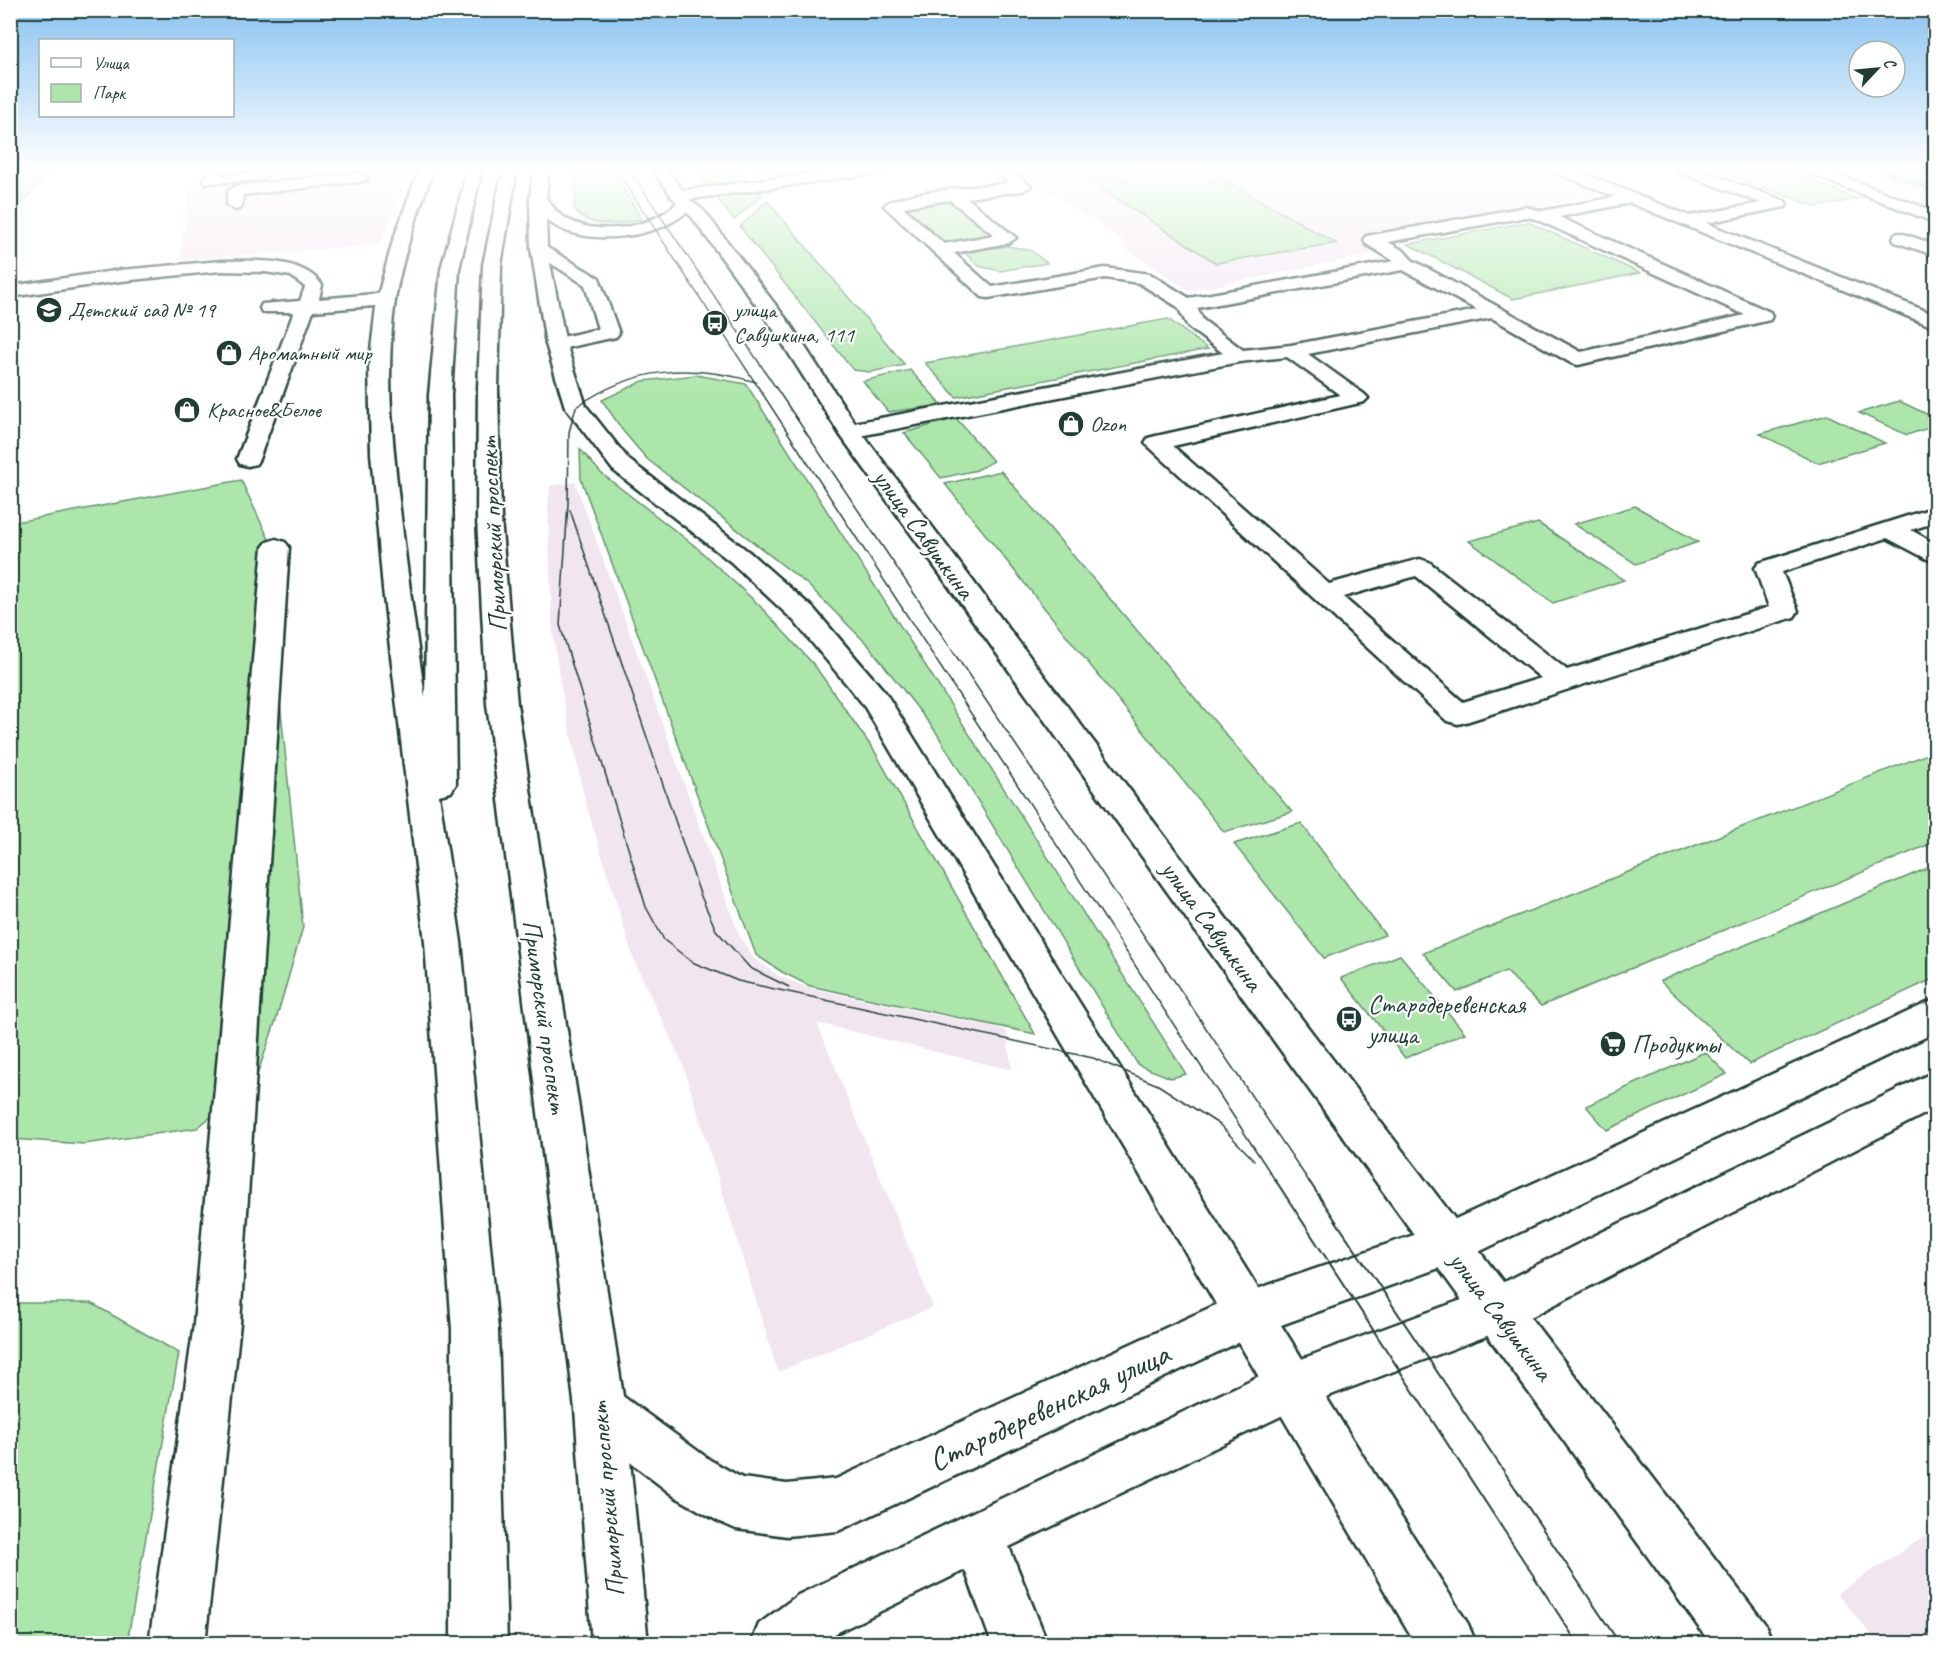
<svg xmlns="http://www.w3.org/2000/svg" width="1946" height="1654" font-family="Caveat,sans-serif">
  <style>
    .built { fill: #f1e5f0 }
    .green { fill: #ace6ab; stroke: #669270; stroke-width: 1.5 }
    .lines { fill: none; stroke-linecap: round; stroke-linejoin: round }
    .minor-casing { stroke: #1f3d34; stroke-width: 5 }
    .major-casing { stroke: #1f3d34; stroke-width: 5 }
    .minor { fill: #fff; fill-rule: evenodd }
    .major { fill: #fff; fill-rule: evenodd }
    .tram-far1 { stroke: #1f3d34; stroke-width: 1.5 }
    .tram { stroke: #1f3d34; stroke-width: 2 }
    .rail { stroke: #1f3d34; stroke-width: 2; stroke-dasharray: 4.5 2; stroke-linecap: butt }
    .labels { text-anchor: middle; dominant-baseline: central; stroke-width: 4.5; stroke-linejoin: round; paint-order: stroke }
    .far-poi-label { font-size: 22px; fill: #1f3d34; stroke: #fff; text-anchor: start }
    .street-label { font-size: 26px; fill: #1f3d34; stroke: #fff }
    .poi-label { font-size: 26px; fill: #1f3d34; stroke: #fff; text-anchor: start }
    .near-street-label { font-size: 32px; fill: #1f3d34; stroke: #fff }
  </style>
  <rect width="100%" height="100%" fill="#fff"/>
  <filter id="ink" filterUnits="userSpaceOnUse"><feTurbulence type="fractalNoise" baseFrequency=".0167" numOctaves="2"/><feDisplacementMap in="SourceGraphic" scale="12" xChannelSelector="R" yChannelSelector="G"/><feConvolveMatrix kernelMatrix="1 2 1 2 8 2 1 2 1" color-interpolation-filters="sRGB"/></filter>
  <g filter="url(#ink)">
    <g class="built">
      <polygon points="217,169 411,169 380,244 180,260 189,190"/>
      <polygon points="1013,169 1544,169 1600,191 1602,195 1359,238 1385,252 1189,291 1125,248 1122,239"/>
      <polygon points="1860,169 1935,169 1935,199"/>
      <polygon points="575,482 739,935 753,958 779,976 809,988 1006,1030 1012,1070 817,1023 933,1307 778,1372 683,1065 634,960 585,801 560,683 552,626 548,508 550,486"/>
      <polygon points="1935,1530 1935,1643 1878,1643 1837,1593"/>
    </g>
    <g class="green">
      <polygon points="11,169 53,169 11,214 10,169"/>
      <path d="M578,169h33l31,50c-20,5 -54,11 -68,-10z"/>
      <polygon points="721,169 736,169 750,183 709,188 698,172"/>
      <polygon points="753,169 855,169 765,181"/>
      <polygon points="1156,169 1204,169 1336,243 1216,263 1086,179"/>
      <polygon points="1713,169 1784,169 1857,199 1816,207"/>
      <polygon points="1885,169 1935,169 1935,190"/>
      <polygon points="757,189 762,195 734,220 714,195"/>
      <polygon points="952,198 1001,236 944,247 898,206"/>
      <polygon points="767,200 905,365 870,372 853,370 740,227"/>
      <polygon points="1528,222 1640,273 1513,299 1408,244"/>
      <polygon points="1007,246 1030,250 1047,263 1000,271 979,266 964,252"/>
      <polygon points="1168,319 1208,349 956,397 925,363"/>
      <polygon points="910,370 942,405 888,412 863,381"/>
      <polygon points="696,375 746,384 1186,1074 1171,1078 1138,1065 936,732 869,646 808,585 647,459 623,431 602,400 643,381"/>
      <polygon points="1899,401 1935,418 1935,426 1907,435 1859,413"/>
      <polygon points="1827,415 1885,443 1818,463 1760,434"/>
      <polygon points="956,418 993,461 977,470 941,478 904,433"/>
      <polygon points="580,449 601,473 695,546 759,605 815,666 875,752 1035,1034 810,986 782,972 756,955 581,479"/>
      <polygon points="1001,471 1292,812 1224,832 945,484"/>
      <polygon points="241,480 272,546 274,643 303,927 276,1020 255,1081 197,1128 84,1144 11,1139 10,523"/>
      <polygon points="1635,506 1698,542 1636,564 1574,524"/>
      <polygon points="1538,523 1624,580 1553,603 1469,541"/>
      <polygon points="1935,751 1935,842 1541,1006 1506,971 1457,992 1423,953"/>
      <polygon points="1301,823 1385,935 1324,958 1234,844"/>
      <polygon points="1935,865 1935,978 1749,1064 1660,981"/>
      <polygon points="1400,955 1465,1033 1405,1058 1341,978"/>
      <polygon points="1705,1052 1727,1074 1607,1130 1586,1106"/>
      <polygon points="10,1303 91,1303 179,1353 127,1643 11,1643"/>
    </g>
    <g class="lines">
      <defs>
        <g id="minor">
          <polygon points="847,169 885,169 878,173 678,201 670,196 678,191"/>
          <path d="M992,169h16l23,17 -8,5 -56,7 49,40 -8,5 -54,10 38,34 113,-19 45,6 39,24 205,-37 -28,-17 -2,-4 2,-4 6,-1 154,-28 16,4 73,-14 -60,-25 -2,-3h19l118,47 71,-13 -82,-31 -2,-3h20l88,32 2,3 -2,3 -79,16 230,92v13l-306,-125 -71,14 211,95 2,4 -2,4 -192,45 -7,-2 -79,-45 -184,36 56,40 4,4 -4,4 -191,44 156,138 91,-25 9,3 138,108 202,-63 -14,-39 4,-5 177,-56v15l-25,8 25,14v18l-9,-3 -40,-21 -105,34 16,39 -4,6 -325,104 -11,3 -11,-3 -302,-278 3,-5 8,-2 184,-41 -53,-38 -48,5 -390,76 -8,-2 -3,-5 3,-5 8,-2 374,-71 -35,-26 -10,-20 -39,-24 -34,-5 -117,20 -6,-1 -98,-91c11,-14 103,-20 125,-23zM950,200l44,35 -50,9 -41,-37zM1526,217l10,2 209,96 -164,37 -169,-92 -8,-9 -16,-9zM1403,270l74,40 -186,35 -48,5 -40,-30 -6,-12zM1416,576l125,102 -78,24 -120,-105z"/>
          <polygon points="1803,169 1823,169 1936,212 1936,223 1805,172"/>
          <path d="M215,171l7,4 38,-3 7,4 -7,4 -54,3 -3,-3c4,-5 6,-8 12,-9z"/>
          <polygon points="360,173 368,178 365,181 243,195 241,208 235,210 227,205 228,191 236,186"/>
          <polygon points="1901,233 1936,245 1936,256 1895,242 1893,238 1895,234"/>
          <polygon points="539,243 599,278 619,333 616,337 556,350 549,348 546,344 549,340 598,329 585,285 533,252 531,248 533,244"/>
          <path d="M221,261c32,0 80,-5 101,24l-3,14 67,-6 6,2 3,4 -3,4 -6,2 -73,6 -54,148 -3,5 -8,2 -8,-2 -3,-5 57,-147h-32l-2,-4 2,-4 38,-3 5,-14 -14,-11 -26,-4 -44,-1 -100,10 -111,16v-11l111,-16z"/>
          <polygon points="276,539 285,542 289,547 240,1324 205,1644 149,1644 194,1324 263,547 267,542"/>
          <polygon points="1936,999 1936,1032 1464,1259 1256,1334 838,1531 787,1536 736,1529 718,1521 674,1496 583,1426 575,1409 583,1392 600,1384 617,1392 710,1460 742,1478 787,1484 836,1479 1231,1298 1440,1226"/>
          <polygon points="1936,1071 1936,1108 1513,1326 1302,1406 1009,1547 1048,1644 992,1644 965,1570 836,1633 824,1644 751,1644 759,1624 798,1595 1274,1369 1486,1291 1602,1232"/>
        </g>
        <g id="major">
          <path d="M419,169h14c-14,43 -31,86 -38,131 -10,69 -3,140 5,209 7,63 16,126 25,189l4,-303 12,-126 27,-100h14l-23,100 -8,126 5,389 -5,8 -12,3 22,147 37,388 9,314h-56l1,-314 -27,-388 -42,-353 -12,-136 -2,-86 8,-68 16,-58z"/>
          <polygon points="503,169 517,169 501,265 498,389 501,519 517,704 625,1409 648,1644 592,1644 575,1409 487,704 477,519 478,389 483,265"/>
          <path d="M534,169h14l-2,29c5,6 9,13 16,18 31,22 89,13 115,-13l-25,-34h14l25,32 13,10 86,113 68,104 449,598 458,598 8,20h-62l-432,-596 -438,-612 -67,-106 -82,-113 -6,-5c-29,28 -109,36 -140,7l1,29 19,96 20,62 43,54 120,92 65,57 71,83 583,932 8,20h-60l-553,-940 -69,-83 -63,-59 -118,-92 -48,-63 -19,-63 -15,-96 -1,-49z"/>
        </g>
      </defs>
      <use href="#minor" class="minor-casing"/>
      <use href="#major" class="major-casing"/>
      <use href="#minor" class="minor"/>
      <use href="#major" class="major"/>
      <g class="tram-far1">
        <polyline points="616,169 1277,1183"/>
        <polyline points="629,169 1310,1183"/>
        <path d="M756,382c-67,-19 -122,-15 -180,25l-7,25 -1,72 -8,121 86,282 18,33 28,22 46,19 355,77 65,27 62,40 34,35"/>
        <polyline points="570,510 700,894 716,930 750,968 789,987"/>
      </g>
      <g class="tram">
        <polyline points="1276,1181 1578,1644"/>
        <polyline points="1309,1181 1620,1644"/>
      </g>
      <polyline class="rail" points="1878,169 1936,192"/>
    </g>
  </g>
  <linearGradient id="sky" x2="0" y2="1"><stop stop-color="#89c2f0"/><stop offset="0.42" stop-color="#fff"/><stop offset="1" stop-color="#fff" stop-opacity="0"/></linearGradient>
  <rect width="1946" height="400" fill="url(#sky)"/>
  <defs>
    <symbol id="school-disc" viewBox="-11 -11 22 22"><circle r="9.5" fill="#1f3d34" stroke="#fff"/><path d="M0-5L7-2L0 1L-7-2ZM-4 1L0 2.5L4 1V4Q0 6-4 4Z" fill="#fff"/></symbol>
    <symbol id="bus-disc" viewBox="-11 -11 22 22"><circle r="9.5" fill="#1f3d34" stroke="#fff"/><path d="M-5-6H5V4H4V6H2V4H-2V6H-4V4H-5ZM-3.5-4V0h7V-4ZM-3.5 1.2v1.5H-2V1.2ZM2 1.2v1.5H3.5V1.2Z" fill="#fff"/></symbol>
    <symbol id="shop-disc" viewBox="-11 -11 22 22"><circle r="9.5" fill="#1f3d34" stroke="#fff"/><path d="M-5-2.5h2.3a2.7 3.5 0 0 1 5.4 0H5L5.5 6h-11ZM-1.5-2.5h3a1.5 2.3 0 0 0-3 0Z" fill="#fff"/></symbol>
    <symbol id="supermarket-disc" viewBox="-11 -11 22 22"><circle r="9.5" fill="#1f3d34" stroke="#fff"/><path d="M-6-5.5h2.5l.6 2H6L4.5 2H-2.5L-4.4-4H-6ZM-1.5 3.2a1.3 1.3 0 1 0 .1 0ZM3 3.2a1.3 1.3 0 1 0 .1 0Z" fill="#fff"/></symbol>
  </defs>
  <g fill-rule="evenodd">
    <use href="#school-disc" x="34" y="295" width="30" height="30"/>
    <use href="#bus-disc" x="700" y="308" width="30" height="30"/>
    <use href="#shop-disc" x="214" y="338" width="30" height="30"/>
    <use href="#shop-disc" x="172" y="395" width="30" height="30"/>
    <use href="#shop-disc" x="1056" y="409" width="30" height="30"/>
    <use href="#bus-disc" x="1334" y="1004" width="30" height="30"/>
    <use href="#supermarket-disc" x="1598" y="1029" width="30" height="30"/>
  </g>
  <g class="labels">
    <g class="far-poi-label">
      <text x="68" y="310">Детский сад № 19</text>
      <text x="734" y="310">улица<tspan x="734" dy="25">Савушкина, 111</tspan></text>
      <text x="248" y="353">Ароматный мир</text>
      <text x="207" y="410">Красное&amp;Белое</text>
      <text x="1090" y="424">Ozon</text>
    </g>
    <g class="street-label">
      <text transform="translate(493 534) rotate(-93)">Приморский проспект</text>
      <text transform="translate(924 534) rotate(54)">улица Савушкина</text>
      <text transform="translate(1212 926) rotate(54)">улица Савушкина</text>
      <text transform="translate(545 1017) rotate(82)">Приморский проспект</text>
      <text transform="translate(1501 1316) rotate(53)">улица Савушкина</text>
      <text transform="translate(607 1499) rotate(-95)">Приморский проспект</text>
    </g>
    <g class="poi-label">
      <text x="1368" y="1004">Стародеревенская<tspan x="1368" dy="30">улица</tspan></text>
      <text x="1632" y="1044">Продукты</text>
    </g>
    <g class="near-street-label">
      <text transform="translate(1049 1407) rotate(-25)">Стародеревенская улица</text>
    </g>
  </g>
  <rect width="1946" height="1654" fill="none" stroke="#fff" stroke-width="36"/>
  <rect x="18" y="18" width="1910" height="1618" fill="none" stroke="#1f3d34" stroke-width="2" filter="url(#ink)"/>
  <rect x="39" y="39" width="195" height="78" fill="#ffffff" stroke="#a5b1ae" stroke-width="1.5"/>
  <rect x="51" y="58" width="30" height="9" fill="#ffffff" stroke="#a5b1ae" stroke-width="1.5"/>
  <text x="93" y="69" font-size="18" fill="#1f3d34">Улица</text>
  <rect x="51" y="84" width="30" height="18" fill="#ace6ab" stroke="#a5b1ae" stroke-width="1.5"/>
  <text x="93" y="99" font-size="18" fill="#1f3d34">Парк</text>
  <g transform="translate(1877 69) rotate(64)"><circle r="28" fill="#ffffff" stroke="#a5b1ae" stroke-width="1.5"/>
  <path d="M0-4.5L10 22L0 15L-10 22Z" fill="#1f3d34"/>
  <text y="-9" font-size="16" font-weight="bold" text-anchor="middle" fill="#1f3d34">С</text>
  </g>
</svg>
